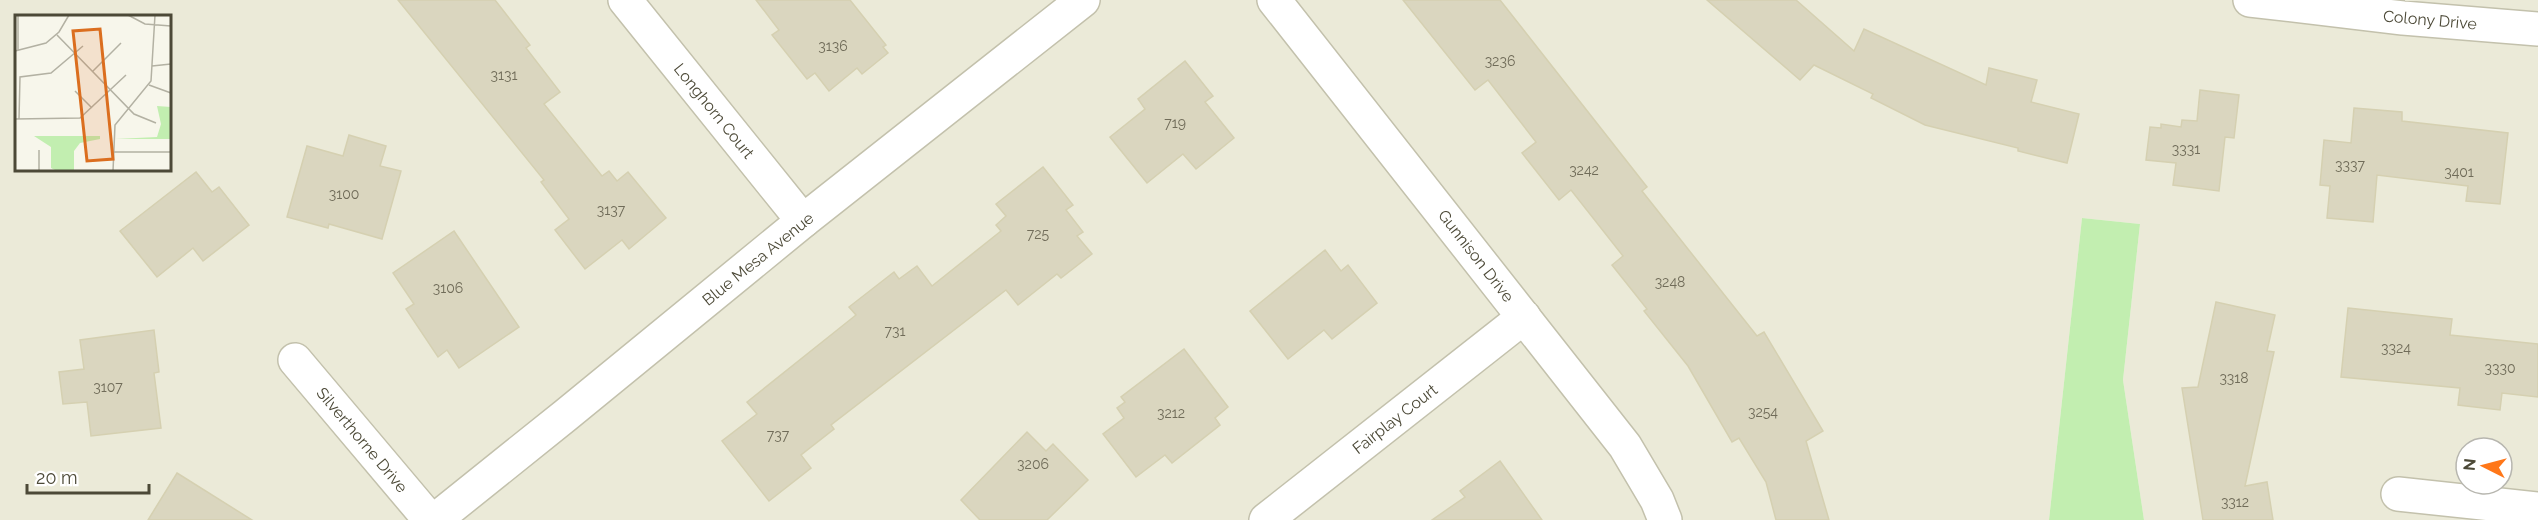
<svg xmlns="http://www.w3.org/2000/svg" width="2538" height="520" font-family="Raleway,sans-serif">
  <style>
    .residential { fill: #ebead8; fill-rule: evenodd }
    .green { fill: #c2eeb0 }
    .building { fill: #dad6bf; stroke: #d5d0b1; stroke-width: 1.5 }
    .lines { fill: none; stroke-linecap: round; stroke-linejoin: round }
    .street-casing { stroke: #c3c1ac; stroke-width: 36 }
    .street { stroke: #fff; stroke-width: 33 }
    .labels { text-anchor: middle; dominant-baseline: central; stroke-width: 5; stroke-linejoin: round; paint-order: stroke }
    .number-label { font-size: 14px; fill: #706c59 }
    .street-label { font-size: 16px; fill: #4c4937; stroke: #fff }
    .inset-road { fill: none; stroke: #b3b1a3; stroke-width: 1.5 }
    .view { fill: #db6e1f; fill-opacity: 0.15; stroke: #db6e1f; stroke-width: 3 }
    .inset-edge { fill: none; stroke: #4c4937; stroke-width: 3 }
  </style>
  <rect width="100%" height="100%" fill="#f7f6eb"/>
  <path class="residential" d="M0,0h2538v520h-394l-21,-140 17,-156 -58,-6 -33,302h-2049zM16,16h154v154h-154zM2466,448h36v36h-36z"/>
  <polygon class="green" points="2082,218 2140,224 2123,380 2144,520 2049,520"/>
  <g class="building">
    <polygon points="398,0 495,0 530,45 526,48 560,92 544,104 602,176 609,171 617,181 628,172 666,218 629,249 622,240 585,269 555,230 569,219 541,182 544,180"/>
    <polygon points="756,0 850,0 886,45 883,47 888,53 862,74 857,68 829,91 815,73 807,79 772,35 779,30"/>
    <polygon points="1403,0 1500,0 1647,187 1642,191 1757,336 1764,332 1823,431 1806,441 1829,520 1776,520 1766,482 1739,438 1732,442 1688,366 1644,311 1647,309 1612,265 1623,256 1571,190 1559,200 1522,153 1536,142 1488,80 1475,90"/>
    <polygon points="1707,0 1796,0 1854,51 1864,29 1986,85 1989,68 2037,80 2031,102 2079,114 2067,163 2018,151 2018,148 1925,125 1871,98 1873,94 1814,65 1800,80"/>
    <polygon points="1185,61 1213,96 1205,102 1234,138 1196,169 1183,154 1147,183 1110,137 1145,109 1138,99"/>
    <polygon points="2200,90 2239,95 2234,138 2225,137 2219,191 2173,185 2176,163 2146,160 2150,127 2161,128 2161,124 2181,127 2182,120 2197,121"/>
    <polygon points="2354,108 2402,112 2402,121 2508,133 2500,204 2466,201 2468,186 2377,175 2373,222 2327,218 2330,186 2320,185 2324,140 2351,143"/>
    <polygon points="349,135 386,146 380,166 401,171 382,239 329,224 328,228 287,217 307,146 343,156"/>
    <polygon points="1043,167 1073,205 1066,210 1083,232 1077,236 1092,254 1061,278 1057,274 1018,305 1006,290 831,425 834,429 801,455 811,468 769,501 722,441 757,414 747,402 856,315 849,307 894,272 899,279 917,266 932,286 1001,231 996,225 1006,216 996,204"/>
    <polygon points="196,172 212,192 219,187 249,225 203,261 193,248 157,277 120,231"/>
    <polygon points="454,231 519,327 459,368 447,350 438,357 406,309 414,304 393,273"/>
    <polygon points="1325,250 1341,271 1348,265 1377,303 1332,339 1324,330 1288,359 1250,311"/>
    <polygon points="2216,302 2275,315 2267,351 2274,352 2245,486 2267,482 2273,520 2203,520 2182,388 2198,387"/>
    <polygon points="2348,308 2452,319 2450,335 2538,344 2538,397 2502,393 2500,410 2458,405 2460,388 2341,377"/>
    <polygon points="154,330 159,372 154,373 161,428 91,436 87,402 63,404 59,372 84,369 80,340"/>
    <polygon points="1184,349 1228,407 1215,418 1220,425 1172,463 1165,455 1136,477 1103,434 1124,418 1117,408 1125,402 1121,397"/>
    <polygon points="1027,432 1046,451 1053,444 1088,480 1047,520 980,520 961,500"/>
    <polygon points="1500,461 1542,520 1432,520 1465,497 1460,491"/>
    <polygon points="177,473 252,520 148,520"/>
  </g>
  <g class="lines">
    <defs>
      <g id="street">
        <polyline points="625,0 803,221"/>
        <polyline points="1274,0 1625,446 1657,500 1665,520"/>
        <polyline points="2250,0 2403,18 2538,29"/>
        <polyline points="295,360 430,520"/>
        <polyline points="2398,494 2538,509"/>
        <polyline points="435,520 566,415 803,221 1083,0"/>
        <polyline points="1266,520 1524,317"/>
      </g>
    </defs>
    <use href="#street" class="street-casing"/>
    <use href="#street" class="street"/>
  </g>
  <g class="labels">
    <g class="number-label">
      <text x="833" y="46">3136</text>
      <text x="1500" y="61">3236</text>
      <text x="504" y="75">3131</text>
      <text x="1175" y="123">719</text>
      <text x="2186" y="149">3331</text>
      <text x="2350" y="165">3337</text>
      <text x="1584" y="170">3242</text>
      <text x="2459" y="172">3401</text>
      <text x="344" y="194">3100</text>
      <text x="611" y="210">3137</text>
      <text x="1038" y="234">725</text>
      <text x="1670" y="282">3248</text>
      <text x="448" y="288">3106</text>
      <text x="895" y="331">731</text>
      <text x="2396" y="348">3324</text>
      <text x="2500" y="368">3330</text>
      <text x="2234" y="378">3318</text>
      <text x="108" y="387">3107</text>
      <text x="1763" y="412">3254</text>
      <text x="1171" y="413">3212</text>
      <text x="778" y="435">737</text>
      <text x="1033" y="464">3206</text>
      <text x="2235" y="502">3312</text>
    </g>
    <g class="street-label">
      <text transform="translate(2430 20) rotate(5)">Colony Drive</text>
      <text transform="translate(714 111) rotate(51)">Longhorn Court</text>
      <text transform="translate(1476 256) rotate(52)">Gunnison Drive</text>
      <text transform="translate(758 259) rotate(-39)">Blue Mesa Avenue</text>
      <text transform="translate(1395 419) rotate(-38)">Fairplay Court</text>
      <text transform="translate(362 440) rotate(50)">Silverthorne Drive</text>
    </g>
  </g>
  <g transform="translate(15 15)">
    <rect width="156" height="156" fill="#f7f6eb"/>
    <path d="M142,91l14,1v32h-56l42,-2 4,-13zM19,121h66v3l-20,4 -6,8v19l-17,1 -6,-3v-21z" fill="#c2eeb0"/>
    <path class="inset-road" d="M3,0v36M113,0l17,9 26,2M42,20l77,79 22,9M0,36l31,-8 13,-11 10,-17M137,51l19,-2M78,56l28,-28M134,70l22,8M60,76l17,17M0,104l65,-1 46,-43M4,104l1,-42 31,-4 32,-27M97,137h59M24,155v-20v8M98,156l2,-46 36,-44 4,-66"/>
    <path class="view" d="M85,14l13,130 -26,2 -14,-130z"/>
    <rect width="156" height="156" class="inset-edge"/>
  </g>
  <g transform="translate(2484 466) rotate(276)"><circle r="28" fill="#ffffff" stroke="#b7b6af" stroke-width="1.5"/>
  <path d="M0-4.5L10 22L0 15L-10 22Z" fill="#ff7719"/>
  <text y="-9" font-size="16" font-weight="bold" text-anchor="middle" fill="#4c4937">N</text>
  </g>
  <path d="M27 484v9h122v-9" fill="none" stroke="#4c4937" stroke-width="3"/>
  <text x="36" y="484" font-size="18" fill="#4c4937" stroke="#ffffff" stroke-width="4.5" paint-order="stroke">20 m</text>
</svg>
